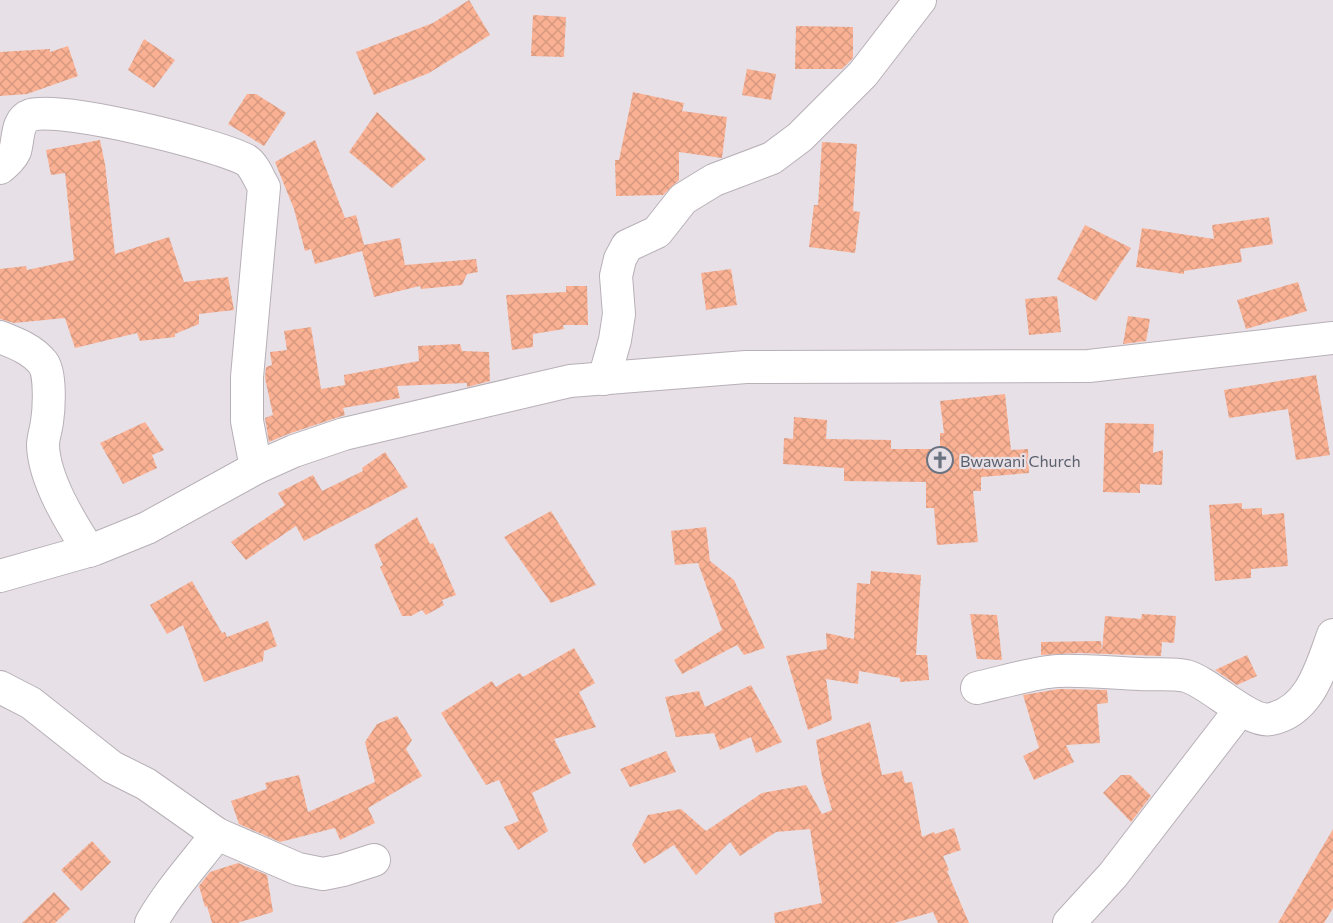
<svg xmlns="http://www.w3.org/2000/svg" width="1333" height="923" font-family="Commissioner,sans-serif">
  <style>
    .building { fill: url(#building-cross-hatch) }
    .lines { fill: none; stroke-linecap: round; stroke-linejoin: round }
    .minor-casing { stroke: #b7b0b7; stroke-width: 34 }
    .minor { stroke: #fff; stroke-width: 32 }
    .labels { text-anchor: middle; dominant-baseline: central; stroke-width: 4.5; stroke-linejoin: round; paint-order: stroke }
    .worship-label { font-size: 16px; fill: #5b616d; stroke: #e7e0e7; text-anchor: start }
  </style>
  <defs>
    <pattern id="building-cross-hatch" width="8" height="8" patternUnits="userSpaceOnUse" patternTransform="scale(1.5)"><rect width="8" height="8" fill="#fab193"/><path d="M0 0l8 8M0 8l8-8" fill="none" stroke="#d6987f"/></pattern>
  </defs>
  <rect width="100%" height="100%" fill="#e7e0e7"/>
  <g class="building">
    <polygon points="469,0 490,35 429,73 374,95 356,52 433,23"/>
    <polygon points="533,15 566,17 564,57 531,56"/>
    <polygon points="796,26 853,27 853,58 842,69 795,69"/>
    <polygon points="144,39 175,60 154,88 128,70"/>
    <polygon points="68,46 78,76 27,94 0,96 0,52 50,49 50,52"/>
    <polygon points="747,69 776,74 771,100 742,95"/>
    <polygon points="633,92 684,103 682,111 727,117 722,158 679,152 679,180 663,195 616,196 615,160 619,160"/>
    <polygon points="247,94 256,94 286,113 264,146 228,124"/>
    <polygon points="377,112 426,159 392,188 349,152"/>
    <polygon points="100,140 105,164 115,254 169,237 184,282 228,277 234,310 199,314 199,324 175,334 175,337 140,341 137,333 75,348 65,318 14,323 0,319 0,269 26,266 27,270 74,260 65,173 51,175 46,150"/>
    <polygon points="315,140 345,218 356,215 364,245 400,238 405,265 476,259 478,272 467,274 462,285 421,289 420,286 374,297 362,251 315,264 311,249 305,251 294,209 275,162"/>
    <polygon points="822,142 857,144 853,211 860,212 855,253 809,247 814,205 818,205"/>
    <polygon points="1269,217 1273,244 1240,249 1242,262 1184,271 1184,274 1136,267 1142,228 1214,239 1212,225"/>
    <polygon points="1085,225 1131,248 1096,301 1057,279"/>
    <polygon points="731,269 737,305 706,310 701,273"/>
    <polygon points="1298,282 1307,311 1246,329 1237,300"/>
    <polygon points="566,286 587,286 588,325 563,325 564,329 533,334 533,347 512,350 506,295 566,292"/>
    <polygon points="1057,296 1061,332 1029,335 1025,299"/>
    <polygon points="1128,316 1150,319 1146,341 1123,344"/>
    <polygon points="311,327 321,389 345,385 344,375 419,361 418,346 460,344 462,351 489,352 490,381 467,387 467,383 397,386 400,398 343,408 345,415 288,434 269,442 265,418 273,415 265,378 266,367 272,365 270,352 287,350 284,331"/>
    <polygon points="1316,375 1330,455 1296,460 1288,409 1229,418 1224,390"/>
    <polygon points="1005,394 1011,450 1028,449 1029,473 981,477 981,491 973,491 978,542 937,545 934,508 926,508 926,482 844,481 844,468 783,464 784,438 793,439 794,417 827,420 826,439 891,440 891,449 940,449 940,433 944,433 940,401"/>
    <polygon points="145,422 164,450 152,455 157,468 123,484 100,443"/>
    <polygon points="1105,423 1154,424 1153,453 1163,450 1162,485 1140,484 1140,493 1103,492"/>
    <polygon points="385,452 408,487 304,541 296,526 246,560 231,542 285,505 278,493 313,475 322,491 363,471 362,468"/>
    <polygon points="1242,503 1242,509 1262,508 1262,515 1284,513 1288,566 1251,569 1251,578 1215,581 1209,505"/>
    <polygon points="551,511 596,585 551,603 504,537"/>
    <polygon points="417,517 430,544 433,543 441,560 456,595 442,600 444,605 426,615 422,610 411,616 402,616 380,567 383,565 374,545"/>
    <polygon points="706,527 710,561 734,580 765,648 744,655 737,645 682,674 674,660 722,630 698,563 675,565 671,531"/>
    <polygon points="871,571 921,575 916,655 927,655 929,680 900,682 900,678 859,671 858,684 826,679 832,720 808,730 786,656 827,649 826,633 854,639 857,583 870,584"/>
    <polygon points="192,581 222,633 225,632 227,637 268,621 277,646 264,651 263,661 204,682 183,625 167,634 150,605"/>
    <polygon points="970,614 997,615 1002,660 977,659"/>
    <polygon points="1142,614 1176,616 1174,643 1162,642 1161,656 1079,653 1041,655 1041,642 1101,641 1102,651 1105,616 1141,619"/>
    <polygon points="574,648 595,683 579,692 596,727 554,739 571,773 532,793 548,831 518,850 504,827 519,821 499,780 486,785 441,713 492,681 496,687 520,673 523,677"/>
    <polygon points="1247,655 1257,676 1237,685 1215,670"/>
    <polygon points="751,685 782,742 756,753 751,737 720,750 714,733 676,737 665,697 699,691 705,707"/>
    <polygon points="1059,689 1107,690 1108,703 1097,704 1100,743 1066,745 1074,762 1034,780 1023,756 1039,748 1023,695"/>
    <polygon points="397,716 412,740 406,749 422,776 368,808 375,823 340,840 335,828 280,842 239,824 231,801 267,789 265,783 299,775 308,812 375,782 365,742 377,724"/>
    <polygon points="870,722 882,775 902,771 905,783 912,782 922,837 934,832 935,834 954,828 961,850 943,856 949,870 947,871 969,923 938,923 933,912 894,923 775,923 774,913 822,903 810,829 776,832 740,856 730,842 696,875 674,845 644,864 632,845 648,815 681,809 706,831 762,793 806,785 822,814 832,810 822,776 816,740"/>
    <polygon points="666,751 676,772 630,787 620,769"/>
    <polygon points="1121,775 1130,775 1151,796 1131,822 1103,793"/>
    <polygon points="1333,829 1333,908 1324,923 1278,923"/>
    <polygon points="92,841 111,862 81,891 61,870"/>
    <polygon points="238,863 267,875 273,912 237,923 212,923 207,906 205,907 199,886 210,872"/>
    <polygon points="54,892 70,909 55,923 22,923"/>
  </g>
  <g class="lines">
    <defs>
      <g id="minor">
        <path d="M0,168c6,-5 12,-10 15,-17 4,-13 1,-31 16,-36 32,-9 184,29 215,45 8,5 13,19 18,27l-17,190v44l9,47"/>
        <path d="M0,337c15,6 32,12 43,26 8,11 6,46 4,59 -1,8 -4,16 -4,23 1,35 28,78 46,106"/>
        <polyline points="604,379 615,340 619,314 616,276 620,259 627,246 657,232 683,199 714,180 772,158 800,137 863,74 920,0"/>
        <polyline points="0,576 95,549 147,528 256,468 294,451 344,434 570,381 746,367 1089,366 1333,338"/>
        <polyline points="0,687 31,703 112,767 146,784 217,834 298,869 323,874 343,870 374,860"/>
        <path d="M977,688c23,-5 58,-16 81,-17 27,-1 55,2 82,3 15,1 33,-1 46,2 25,7 63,48 85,43 39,-8 50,-51 62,-84"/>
        <path d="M151,923c18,-32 43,-59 66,-89"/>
        <polyline points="1069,923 1113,875 1240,710"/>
      </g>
    </defs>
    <use href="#minor" class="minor-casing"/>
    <use href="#minor" class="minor"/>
  </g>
  <defs>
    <symbol id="church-ring" viewBox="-11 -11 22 22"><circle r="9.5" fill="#e7e0e7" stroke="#6b7280" stroke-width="1.5"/><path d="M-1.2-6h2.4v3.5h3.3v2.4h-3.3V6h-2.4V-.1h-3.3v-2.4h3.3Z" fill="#6b7280"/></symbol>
  </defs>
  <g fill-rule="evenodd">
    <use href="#church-ring" x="925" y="445" width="30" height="30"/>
  </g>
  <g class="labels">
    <g class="worship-label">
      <text x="960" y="460">Bwawani Church</text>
    </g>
  </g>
</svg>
